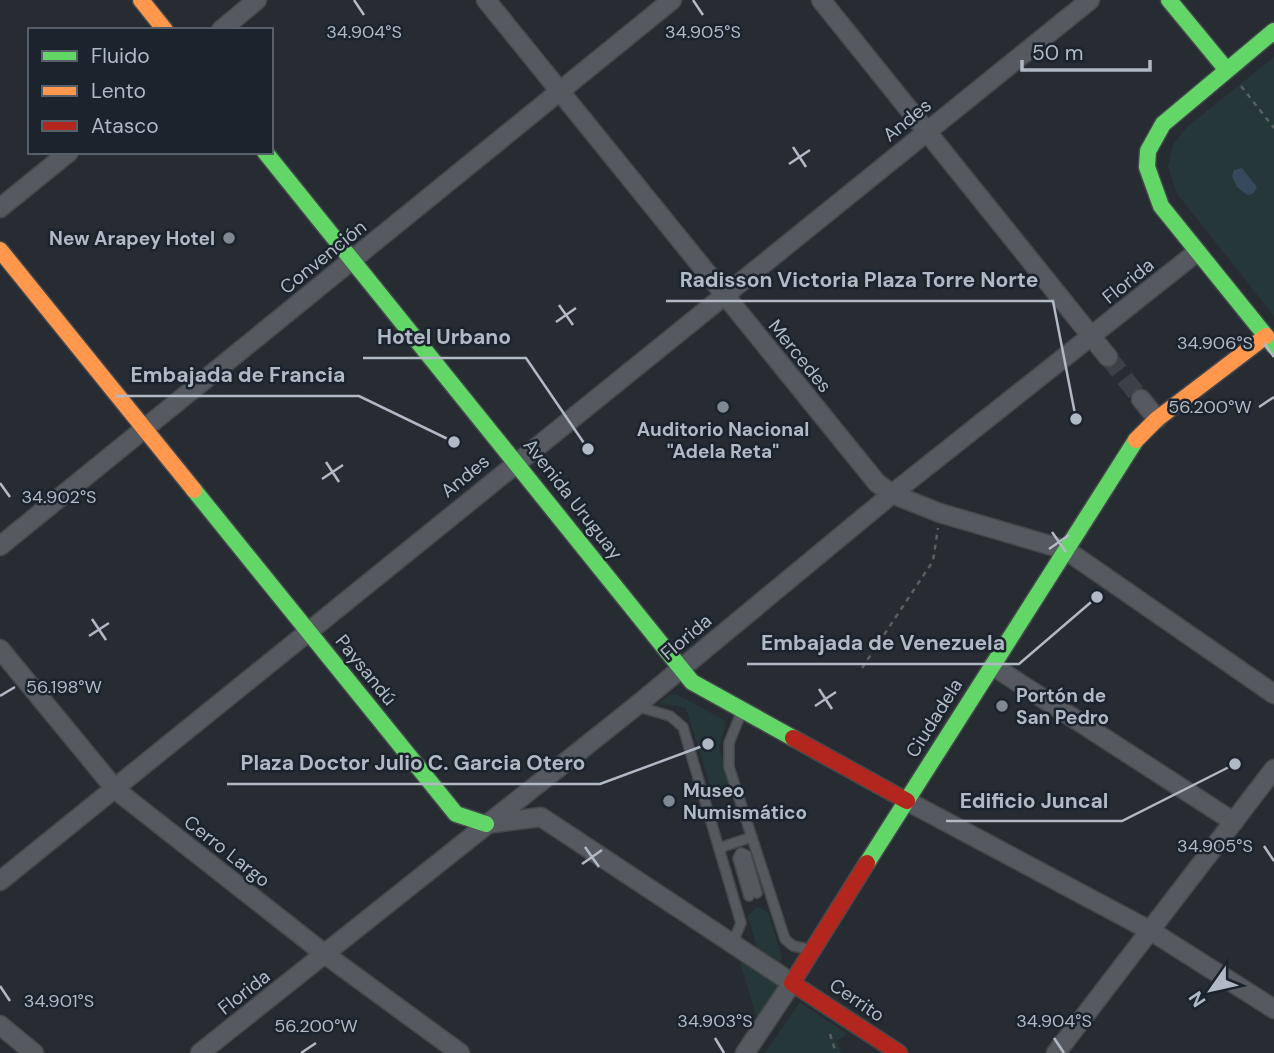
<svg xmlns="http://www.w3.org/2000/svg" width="1274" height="1053" font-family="'DM Sans',sans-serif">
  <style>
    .green { fill: #253738 }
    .water { fill: #36485b }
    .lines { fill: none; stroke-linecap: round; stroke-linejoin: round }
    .street-tunnel { stroke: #3c4148; stroke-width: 18; stroke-dasharray: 18 9; stroke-linecap: butt }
    .lane-casing { stroke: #44484d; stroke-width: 12 }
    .street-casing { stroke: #44484d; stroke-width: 21 }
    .fast-casing { stroke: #44484d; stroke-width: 19 }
    .slow-casing { stroke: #44484d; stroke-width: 19 }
    .jam-casing { stroke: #44484d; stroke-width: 19 }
    .path { stroke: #5a5f64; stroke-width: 2.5; stroke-dasharray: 5 5; stroke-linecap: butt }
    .lane { stroke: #565a60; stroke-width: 9 }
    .street { stroke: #565a60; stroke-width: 18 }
    .fast { stroke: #63d668; stroke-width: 16 }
    .slow { stroke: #ff974d; stroke-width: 16 }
    .jam { stroke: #b3261e; stroke-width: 16 }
    .ticks { fill: none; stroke: #b0b9c4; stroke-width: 2.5 }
    .poi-dot { fill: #808891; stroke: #1b232c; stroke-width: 2.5 }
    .labels { text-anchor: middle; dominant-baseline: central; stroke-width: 5; stroke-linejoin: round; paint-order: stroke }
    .street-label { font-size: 19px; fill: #b0b9c4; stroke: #1b232c }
    .poi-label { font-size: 19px; font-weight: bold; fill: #b0b9c4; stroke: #1b232c; text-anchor: start }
    .ticks-label { font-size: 18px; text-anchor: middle; fill: #b0b9c4; stroke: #1b232c; stroke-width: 5; stroke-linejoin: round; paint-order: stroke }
    .leader { fill: none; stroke: #b0b9c4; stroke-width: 2.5 }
    .callout-dot { fill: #b0b9c4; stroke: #1b232c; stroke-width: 2.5 }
    .callout-label { font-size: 21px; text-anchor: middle; font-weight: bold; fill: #b0b9c4; stroke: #1b232c; stroke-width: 5; stroke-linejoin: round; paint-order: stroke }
  </style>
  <rect width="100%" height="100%" fill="#272c32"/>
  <g class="green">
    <polygon points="1274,57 1274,316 1177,194 1168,167 1173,144 1188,126"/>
    <polygon points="676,694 726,721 719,747 730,789 713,795 686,708 659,703 669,695"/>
    <polygon points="757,907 768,912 782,958 780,962 757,948 748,916"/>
    <polygon points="743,958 779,986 758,1021 740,963"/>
    <polygon points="800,1002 847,1034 837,1041 841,1053 765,1053"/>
  </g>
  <polygon class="water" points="1242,168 1257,187 1253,194 1247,195 1237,187 1232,176 1234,170"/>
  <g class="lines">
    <polyline class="street-tunnel" points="1108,357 1141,399"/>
    <defs>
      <g id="lane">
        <polyline points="636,706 670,716 683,727 741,923 732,944"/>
        <polyline points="742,711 729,743 729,767 785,939 793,946 808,949"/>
        <polyline points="719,848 752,837"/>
        <polyline points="741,853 746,855 757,893"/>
        <polyline points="741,853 738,858 749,896"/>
      </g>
      <g id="street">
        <polyline points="486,0 877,483 892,494 940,513 1066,550 1274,694"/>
        <polyline points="821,0 1108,357"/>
        <polyline points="221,30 257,0"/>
        <polyline points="0,208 69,152"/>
        <polyline points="1141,399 1157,419"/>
        <polyline points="0,546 672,0"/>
        <polyline points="0,649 116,790 326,955 460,1053"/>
        <polyline points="993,666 1234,822"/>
        <polyline points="907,801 1151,931 1274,1009"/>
        <polyline points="486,824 541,817 792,983 745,1053"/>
        <polyline points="0,881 1090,0"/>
        <polyline points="0,1025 34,1053"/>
        <polyline points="200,1053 636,706 892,494 1197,252"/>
        <polyline points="1056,1053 1274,769"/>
      </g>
      <g id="fast">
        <polyline points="1169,0 1226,69"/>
        <polyline points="1274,31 1163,124 1148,151 1147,167 1161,206 1274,346"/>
        <polyline points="265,152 692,682 793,738"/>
        <polyline points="194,490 456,814 486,824"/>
        <polyline points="867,863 1136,440"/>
      </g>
      <g id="slow">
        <polyline points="141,0 165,30"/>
        <polyline points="0,250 194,490"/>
        <polyline points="1136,440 1157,419 1266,336"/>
      </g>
      <g id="jam">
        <polyline points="793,738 907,801"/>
        <polyline points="867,863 792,983 899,1053"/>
      </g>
    </defs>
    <use href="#lane" class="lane-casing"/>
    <use href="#street" class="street-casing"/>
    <use href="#fast" class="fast-casing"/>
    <use href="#slow" class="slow-casing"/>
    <use href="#jam" class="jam-casing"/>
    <g class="path">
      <polyline points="1241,86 1274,128"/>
      <polyline points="862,668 933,561 938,528"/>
      <polyline points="830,1034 836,1053"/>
    </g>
    <use href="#lane" class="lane"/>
    <use href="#street" class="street"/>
    <use href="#fast" class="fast"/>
    <use href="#slow" class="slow"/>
    <use href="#jam" class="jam"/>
  </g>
  <path class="ticks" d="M354,0l10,15M693,0l10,15M793,147l13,20M789,164l21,-14M559,305l14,20M556,322l20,-14M1264,343l10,14M1259,407l15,-10M326,462l13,20M322,479l21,-14M0,483l10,14M1052,532l14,20M1049,549l20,-14M92,619l14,21M89,636l20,-13M819,689l13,20M0,696l15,-9M815,706l21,-14M1264,846l10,15M585,847l14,20M582,864l20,-14M0,986l10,15M715,1038l9,15M1054,1038l10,15M301,1053l15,-10"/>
  <g class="poi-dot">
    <circle cx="229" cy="238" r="7"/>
    <circle cx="723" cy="407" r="7"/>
    <circle cx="1002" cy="706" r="7"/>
    <circle cx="669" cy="801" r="7"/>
  </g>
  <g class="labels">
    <g class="street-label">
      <text transform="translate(907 120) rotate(-39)">Andes</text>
      <text transform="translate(323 257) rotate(-39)">Convención</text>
      <text transform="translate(1128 281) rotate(-39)">Florida</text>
      <text transform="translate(800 356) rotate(51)">Mercedes</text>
      <text transform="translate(465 476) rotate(-39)">Andes</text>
      <text transform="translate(573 499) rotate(52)">Avenida Uruguay</text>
      <text transform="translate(686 637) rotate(-40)">Florida</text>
      <text transform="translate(366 670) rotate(51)">Paysandú</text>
      <text transform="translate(934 718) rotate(-58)">Ciudadela</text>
      <text transform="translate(227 851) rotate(38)">Cerro Largo</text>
      <text transform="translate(244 992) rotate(-38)">Florida</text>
      <text transform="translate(857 1000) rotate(34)">Cerrito</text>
    </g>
    <g class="poi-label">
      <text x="215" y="238" text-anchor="end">New Arapey Hotel</text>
      <text x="723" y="429" text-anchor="middle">Auditorio Nacional<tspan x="723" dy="22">"Adela Reta"</tspan></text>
      <text x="1016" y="695">Portón de<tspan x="1016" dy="22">San Pedro</tspan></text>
      <text x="683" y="790">Museo<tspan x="683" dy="22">Numismático</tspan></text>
    </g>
  </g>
  <g class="ticks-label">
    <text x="364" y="38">34.904°S</text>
    <text x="703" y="38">34.905°S</text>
    <text x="1215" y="349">34.906°S</text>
    <text x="1210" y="413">56.200°W</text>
    <text x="59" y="503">34.902°S</text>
    <text x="64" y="693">56.198°W</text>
    <text x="1215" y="852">34.905°S</text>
    <text x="59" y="1007">34.901°S</text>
    <text x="715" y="1027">34.903°S</text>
    <text x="1054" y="1027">34.904°S</text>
    <text x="316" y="1032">56.200°W</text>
  </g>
  <path class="leader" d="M1076 419L1053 301H666M588 449L526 358H363M454 442L359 396H116M1097 597L1019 664H747M708 744L600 784H227M1235 764L1122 821H946"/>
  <g class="callout-dot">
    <circle cx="1076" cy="419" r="7"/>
    <circle cx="588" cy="449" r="7"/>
    <circle cx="454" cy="442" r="7"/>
    <circle cx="1097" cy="597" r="7"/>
    <circle cx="708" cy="744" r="7"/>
    <circle cx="1235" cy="764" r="7"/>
  </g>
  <g class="callout-label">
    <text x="859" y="287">Radisson Victoria Plaza Torre Norte</text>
    <text x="444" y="344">Hotel Urbano</text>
    <text x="238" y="382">Embajada de Francia</text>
    <text x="883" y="650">Embajada de Venezuela</text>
    <text x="413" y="770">Plaza Doctor Julio C. Garcia Otero</text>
    <text x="1034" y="808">Edificio Juncal</text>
  </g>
  <rect x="28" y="28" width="245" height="126" fill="#1b232c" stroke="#575f69" stroke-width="2"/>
  <rect x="42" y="51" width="35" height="10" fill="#63d668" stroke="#575f69" stroke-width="2"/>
  <text x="91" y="63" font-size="21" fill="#b0b9c4">Fluido</text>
  <rect x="42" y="86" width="35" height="10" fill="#ff974d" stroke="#575f69" stroke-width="2"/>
  <text x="91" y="98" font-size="21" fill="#b0b9c4">Lento</text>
  <rect x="42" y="121" width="35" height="10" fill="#b3261e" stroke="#575f69" stroke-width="2"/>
  <text x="91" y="133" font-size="21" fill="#b0b9c4">Atasco</text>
  <g transform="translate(1211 990) rotate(236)" stroke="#1b232c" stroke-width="5" paint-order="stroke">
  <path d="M0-5L12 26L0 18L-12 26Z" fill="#b0b9c4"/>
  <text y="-10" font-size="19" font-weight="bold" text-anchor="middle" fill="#b0b9c4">N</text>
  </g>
  <path d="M1022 60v10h128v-10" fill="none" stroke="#b0b9c4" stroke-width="3.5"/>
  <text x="1032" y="60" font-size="21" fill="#b0b9c4" stroke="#1b232c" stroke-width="5" paint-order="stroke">50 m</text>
</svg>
